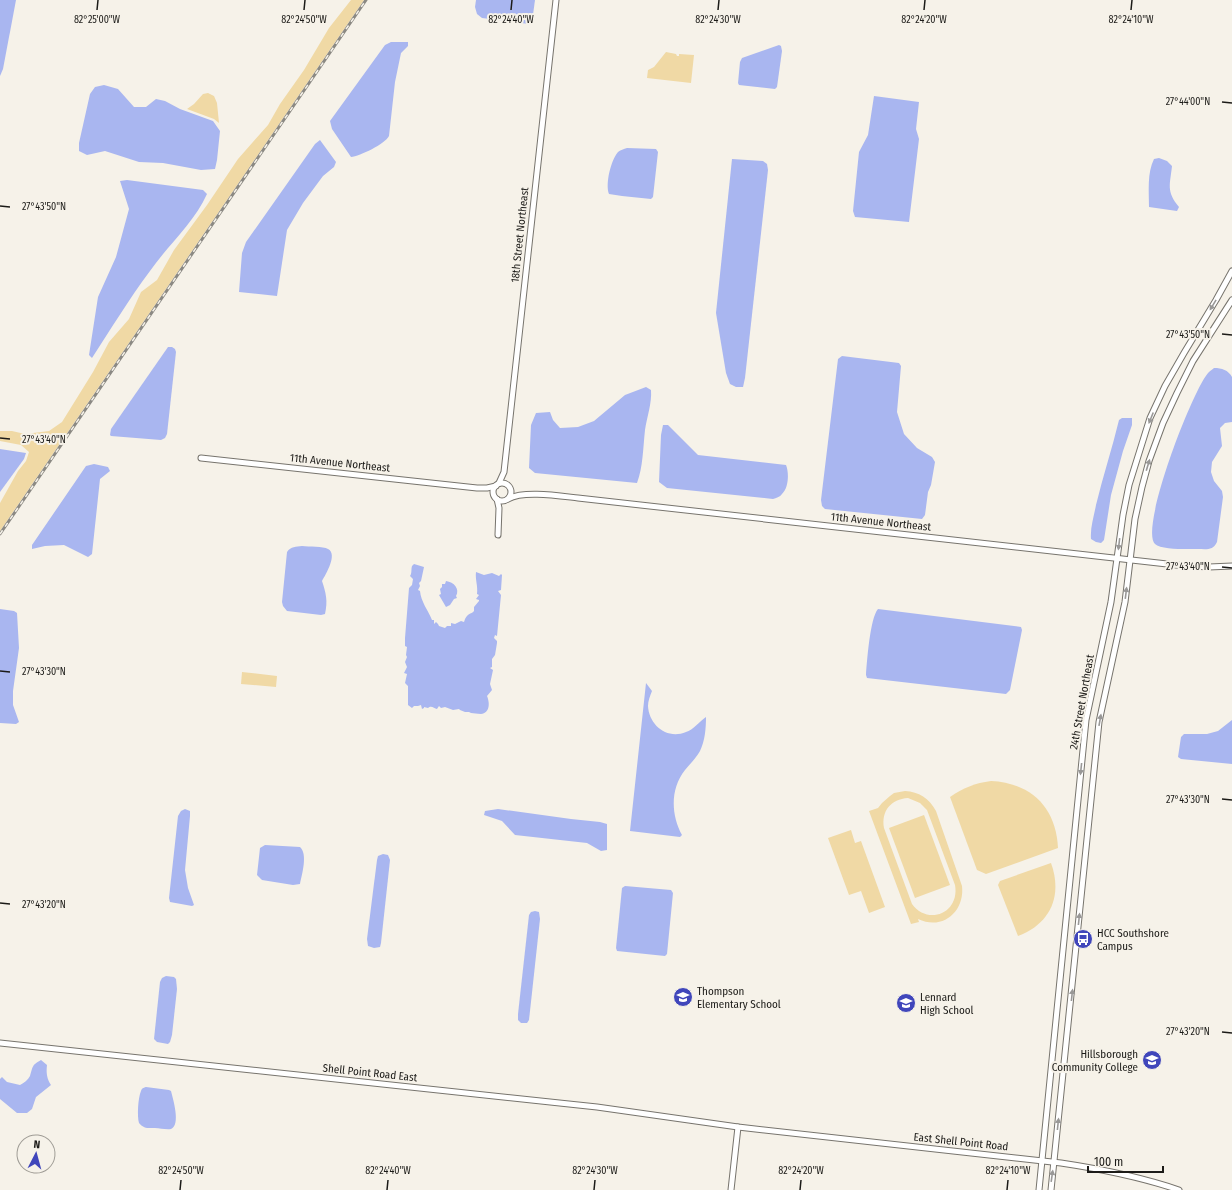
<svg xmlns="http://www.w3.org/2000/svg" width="1232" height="1190" font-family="'Fira Sans Condensed',sans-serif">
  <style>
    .green { fill: #f0d9a5; fill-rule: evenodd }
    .water { fill: #a9b6f0 }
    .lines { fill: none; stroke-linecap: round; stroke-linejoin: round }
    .minor-casing { stroke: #77746d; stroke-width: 7 }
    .minor { stroke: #fff; stroke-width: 5 }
    .rail-casing { stroke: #8b8983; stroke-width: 3 }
    .rail { stroke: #f6f2e9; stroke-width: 1.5; stroke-dasharray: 4.5; stroke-linecap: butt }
    .oneway { fill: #999897 }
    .ticks { fill: none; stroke: #1c1b18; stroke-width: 1.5 }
    .labels { text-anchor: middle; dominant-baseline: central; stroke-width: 4; stroke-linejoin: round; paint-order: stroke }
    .street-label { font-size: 11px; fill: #1c1b18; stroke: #f6f2e9 }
    .poi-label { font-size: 11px; fill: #1c1b18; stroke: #f6f2e9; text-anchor: start }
    .ticks-label { font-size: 10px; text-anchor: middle; fill: #1c1b18; stroke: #f6f2e9; stroke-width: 4; stroke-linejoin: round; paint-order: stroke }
  </style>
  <rect width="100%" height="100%" fill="#f6f2e9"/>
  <g class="green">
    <polygon points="351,0 364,0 0,531 0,503 18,471 26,461 29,452 21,445 0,441 0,431 12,431 25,434 49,431 62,422 93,372 109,342 129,319 141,292 157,280 174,250 207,205 238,159 268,125 280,104 304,70 329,28"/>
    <polygon points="666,52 676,54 677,56 679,56 679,54 694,55 691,83 647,78 648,70 654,67"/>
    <polygon points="208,93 214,96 217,103 219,123 214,119 187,109 194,104 203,94"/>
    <polygon points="242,672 277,676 276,687 241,684"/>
    <path d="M991,781c41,2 65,27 67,67l-72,26 -9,-4 -27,-73c13,-9 25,-14 41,-16z"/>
    <path d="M905,791c14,1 24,7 31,20l26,75c3,25 -19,45 -44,33l1,3 -8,2 -42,-113 9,-3 4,-5 8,-7 4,-3zM908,798l12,5 7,7 28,75c5,28 -27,41 -43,19l-28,-76c-3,-17 7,-29 24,-30z"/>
    <polygon points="924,815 950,885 915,898 889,828"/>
    <polygon points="851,830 855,843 861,841 885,907 869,913 861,891 849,895 828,838"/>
    <path d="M1051,863c12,33 -1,61 -33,73l-20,-51 2,-4z"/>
  </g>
  <g class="water">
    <polygon points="0,0 16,0 3,69 0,76"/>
    <polygon points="476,0 535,0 532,22 529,24 482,18 477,14 475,7"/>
    <path d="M391,42h17v4l-7,7 -6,29 -6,54c-4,8 -29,20 -38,21l-19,-28 -2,-8 55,-76z"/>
    <polygon points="779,45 781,46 782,51 777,87 775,89 739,85 738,83 740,62 742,58"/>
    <polygon points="104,85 118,89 134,107 146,107 156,99 165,101 180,109 213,121 220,131 217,160 215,169 201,170 163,163 139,162 105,151 87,155 79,151 79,143 90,94 95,87"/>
    <polygon points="874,96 919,102 916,129 919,139 909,222 855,217 853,211 859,152 868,135"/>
    <polygon points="320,140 336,162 334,167 323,176 303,203 287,230 277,296 239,292 242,253 246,242 315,144"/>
    <path d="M627,148l29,1 2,3 -5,45 -2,2 -29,-3 -13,-2c-4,-10 2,-34 9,-42 2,-2 6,-3 9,-4z"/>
    <path d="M1159,158l8,3 5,5c-2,19 -6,25 7,41l-2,4 -28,-4c0,-16 -2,-34 5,-48z"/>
    <polygon points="732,159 763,161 767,164 768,170 745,378 743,387 736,387 730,384 726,373 716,313"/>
    <path d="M127,180l76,10 4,4c-13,29 -39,51 -57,77 -21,28 -39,58 -58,87l-3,-3 9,-58 18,-40 13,-48 -9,-28z"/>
    <polygon points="168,347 172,347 175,349 176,352 167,434 165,438 161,440 111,436 110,435 111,429"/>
    <polygon points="842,356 899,363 901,366 897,412 904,434 917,448 932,457 935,462 931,485 928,492 925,515 922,519 825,509 822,506 821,500 838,359"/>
    <path d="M1214,368c8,0 14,2 18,9v45l-7,1 -5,5 2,18 -10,16 -1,10 3,9 8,10 1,6 -6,45c-4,9 -11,7 -20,7 -9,0 -36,1 -42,-5 -16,-15 38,-156 54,-172 2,-2 4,-3 5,-4z"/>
    <path d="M646,387l5,3c1,13 -4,27 -6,40 -2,18 -2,37 -8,53l-102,-10 -6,-5 2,-43 5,-12 14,-1 3,8 7,8 18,-1 16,-6 31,-26z"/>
    <path d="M1122,418h10v7l-9,26 -12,44 -7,45 -3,3 -5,-1 -5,-3c-1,-11 3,-23 5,-34 7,-29 16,-56 23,-85z"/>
    <path d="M663,425h5l30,30 88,10c3,7 3,23 -4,29 -2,3 -6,4 -9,5l-106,-11 -8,-6 2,-47z"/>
    <polygon points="0,449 26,453 24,459 0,492"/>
    <polygon points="94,464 108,467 110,471 100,479 92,554 88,557 64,545 45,546 32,549 32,545 86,466"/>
    <path d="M302,546c7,1 21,0 26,3 10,5 -2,25 -6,32 4,12 6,20 3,33l-4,1 -34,-4 -4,-5 -1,-4 5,-50c4,-6 9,-5 15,-6z"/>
    <path d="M414,564l10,3 -3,14 -2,2 1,3 -2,4 2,1c1,11 8,19 12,29h2v4l2,-2 2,2 1,2 6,2 2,-2h4v-3l4,1 6,-3 3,1c3,-10 7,-7 10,-11v-4l5,-6v-1l-3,-1 3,-4 -2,-1c1,-8 -2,-15 -1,-22l8,3 8,-2 7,3 2,-2 1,1 -1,15 -3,1 3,4 -4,41 -2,-1 -1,3 3,3v2l-2,12 -3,4v8l-2,1 3,2 -3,14 2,6 -5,6c3,7 3,17 -6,18 -4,0 -7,-1 -10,-1l-2,-1h-4l-5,-2 -1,-1 -6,1 -8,-3 -4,1 -2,-2 -2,3c-3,-1 -6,-4 -9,-1l-4,-1v1l-2,1 -1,-4 -3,1h-4l-2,2 -4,-3v-19l-3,-3 2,-9 -3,-1 3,-6 -2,-5 2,-5 -1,-2 1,-8 -2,-1v-8l4,-50 3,-3 1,-6 -3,-3c2,-2 1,-7 2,-10z"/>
    <path d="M446,581c8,1 14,8 10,15l1,2 -3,1 -4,6 -4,2 -7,-12 2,-1 -1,-5 2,-2v-3h3z"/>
    <polygon points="0,609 14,611 17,613 19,648 13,691 13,705 19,722 16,724 0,723"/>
    <path d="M878,609l143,18 1,3 -12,60 -4,4 -139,-16 -1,-3c1,-13 4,-57 12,-66z"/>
    <path d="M646,683l6,8c-2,5 -4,10 -4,15 1,19 19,34 38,26 7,-2 14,-11 20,-15 0,11 -1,24 -6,34 -4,7 -10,13 -15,19 -15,19 -14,45 -3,65l-2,2 -50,-6z"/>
    <polygon points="1232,720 1232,764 1181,759 1178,757 1181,737 1184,734 1207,734 1218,731"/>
    <polygon points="185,809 190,811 190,816 185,870 188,888 194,905 192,906 170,902 169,898 178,816 181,811"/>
    <polygon points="498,809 571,819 600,822 607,824 607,850 601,851 587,843 515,835 502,821 484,815 485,811"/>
    <path d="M265,845l35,2c8,7 2,27 0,37l-7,1 -31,-5 -5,-5 3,-27z"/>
    <polygon points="383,854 388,855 390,860 381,943 380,947 374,948 368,946 367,939 377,860 378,856"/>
    <polygon points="625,886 671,890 673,893 667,954 665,956 617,951 616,948 622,888"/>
    <polygon points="535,911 539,912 540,919 530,1011 529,1020 527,1023 521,1023 518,1020 518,1014 529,915 531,912"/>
    <polygon points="166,976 174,977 176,979 177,989 172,1035 170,1042 168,1044 157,1042 154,1039 160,982 162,978"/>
    <path d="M41,1060l6,5c-1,8 0,14 4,20l-15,12 -4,12 -5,4h-10l-17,-14v-20l2,-2 5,5 13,3c4,-2 8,-5 10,-9 3,-10 2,-11 11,-16z"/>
    <path d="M146,1087l23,3 2,1c2,8 10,34 0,38 -5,1 -11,-1 -16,-1 -7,0 -11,1 -16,-5 -2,-7 -1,-25 2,-32 1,-3 2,-3 5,-4z"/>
  </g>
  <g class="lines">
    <defs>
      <g id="minor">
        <polyline points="201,458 477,488 487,488 496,486"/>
        <circle cx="502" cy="492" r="9"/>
        <polyline points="499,483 504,472 556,0"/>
        <polyline points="497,499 499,508 498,535"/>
        <path d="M508,499c15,-9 52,-3 70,-1l598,67 33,2 23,-1"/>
        <path d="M0,1043l597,64 141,20 323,36c40,6 80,14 118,27"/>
        <polyline points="731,1190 738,1127"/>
        <polyline points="1039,1190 1086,720 1111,602 1123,515 1129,485 1150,418 1165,386 1184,353 1216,300 1232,271"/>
        <polyline points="1051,1190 1099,722 1125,602 1135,519 1142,487 1149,461 1163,423 1177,393 1193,361 1232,300"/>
      </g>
    </defs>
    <use href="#minor" class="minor-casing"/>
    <use href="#minor" class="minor"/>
    <defs>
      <polyline id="rail" points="0,534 366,0"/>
    </defs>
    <use href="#rail" class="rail-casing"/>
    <use href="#rail" class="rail"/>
  </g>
  <defs><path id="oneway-solid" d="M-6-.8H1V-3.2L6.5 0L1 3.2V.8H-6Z"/></defs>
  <g class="oneway">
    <use href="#oneway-solid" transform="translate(1213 305) rotate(121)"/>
    <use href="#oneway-solid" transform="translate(1151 418) rotate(112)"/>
    <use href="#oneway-solid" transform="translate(1148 465) rotate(-73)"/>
    <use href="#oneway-solid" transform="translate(1119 544) rotate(97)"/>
    <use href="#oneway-solid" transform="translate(1126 593) rotate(-83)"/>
    <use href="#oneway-solid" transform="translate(1100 720) rotate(-80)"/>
    <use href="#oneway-solid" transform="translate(1081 769) rotate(96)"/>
    <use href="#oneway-solid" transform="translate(1079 919) rotate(-84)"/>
    <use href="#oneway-solid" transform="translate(1072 995) rotate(-84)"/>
    <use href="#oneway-solid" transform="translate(1058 1124) rotate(-84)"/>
    <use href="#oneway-solid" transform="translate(1052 1176) rotate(-82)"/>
  </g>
  <path class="ticks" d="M97,10l1,-10M304,10l1,-10M511,10l1,-10M718,10l1,-10M924,10l1,-10M1131,10l1,-10M1222,102l10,1M0,206l10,1M1222,334l10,1M0,438l10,1M1222,567l10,1M0,671l10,1M1222,799l10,1M0,903l10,1M1222,1032l10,1M180,1190l1,-10M387,1190l1,-10M594,1190l1,-10M800,1190l1,-10M1007,1190l1,-10"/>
  <defs>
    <symbol id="bus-disc" viewBox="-11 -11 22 22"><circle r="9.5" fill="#4046bb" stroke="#f6f2e9"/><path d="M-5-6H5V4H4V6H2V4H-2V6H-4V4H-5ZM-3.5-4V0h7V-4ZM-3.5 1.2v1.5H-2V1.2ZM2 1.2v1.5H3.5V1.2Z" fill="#fff"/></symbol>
    <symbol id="school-disc" viewBox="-11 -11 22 22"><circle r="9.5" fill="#4046bb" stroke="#f6f2e9"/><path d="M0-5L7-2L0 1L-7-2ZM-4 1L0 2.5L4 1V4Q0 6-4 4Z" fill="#fff"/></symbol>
    <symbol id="university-disc" viewBox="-11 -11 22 22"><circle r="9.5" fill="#4046bb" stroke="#f6f2e9"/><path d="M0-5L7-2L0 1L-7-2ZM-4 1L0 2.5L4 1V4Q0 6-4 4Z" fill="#fff"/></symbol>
  </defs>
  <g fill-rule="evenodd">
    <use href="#bus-disc" x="1072" y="928" width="22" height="22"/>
    <use href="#school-disc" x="672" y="986" width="22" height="22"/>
    <use href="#school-disc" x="895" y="992" width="22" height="22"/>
    <use href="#university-disc" x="1141" y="1049" width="22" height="22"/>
  </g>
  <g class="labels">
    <g class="street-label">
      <text transform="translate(520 235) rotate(-84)">18th Street Northeast</text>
      <text transform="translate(340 463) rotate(6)">11th Avenue Northeast</text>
      <text transform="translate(881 522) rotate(6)">11th Avenue Northeast</text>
      <text transform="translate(1082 702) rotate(-80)">24th Street Northeast</text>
      <text transform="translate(370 1073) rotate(6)">Shell Point Road East</text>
      <text transform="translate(961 1142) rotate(6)">East Shell Point Road</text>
    </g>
    <g class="poi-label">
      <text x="1097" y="933">HCC Southshore<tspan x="1097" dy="13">Campus</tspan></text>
      <text x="697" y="991">Thompson<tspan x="697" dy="13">Elementary School</tspan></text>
      <text x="920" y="997">Lennard<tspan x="920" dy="13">High School</tspan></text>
      <text x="1138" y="1054" text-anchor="end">Hillsborough<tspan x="1138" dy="13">Community College</tspan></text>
    </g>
  </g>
  <g class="ticks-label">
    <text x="97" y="23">82°25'00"W</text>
    <text x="304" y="23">82°24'50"W</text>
    <text x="511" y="23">82°24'40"W</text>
    <text x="718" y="23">82°24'30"W</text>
    <text x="924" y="23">82°24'20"W</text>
    <text x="1131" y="23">82°24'10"W</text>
    <text x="1188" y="105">27°44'00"N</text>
    <text x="44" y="210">27°43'50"N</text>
    <text x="1188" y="338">27°43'50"N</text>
    <text x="44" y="443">27°43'40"N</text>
    <text x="1188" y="570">27°43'40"N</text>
    <text x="44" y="675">27°43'30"N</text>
    <text x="1188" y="803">27°43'30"N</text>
    <text x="44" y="908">27°43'20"N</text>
    <text x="1188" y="1035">27°43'20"N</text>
    <text x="181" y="1174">82°24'50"W</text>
    <text x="388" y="1174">82°24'40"W</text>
    <text x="595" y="1174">82°24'30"W</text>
    <text x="801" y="1174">82°24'20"W</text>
    <text x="1008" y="1174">82°24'10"W</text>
  </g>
  <g transform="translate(36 1154) rotate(6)"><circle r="19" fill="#f6f2e9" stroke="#9f9c95"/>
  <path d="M0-3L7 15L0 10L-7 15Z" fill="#4046bb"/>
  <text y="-6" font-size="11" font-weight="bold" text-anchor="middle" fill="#1c1b18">N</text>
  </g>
  <path d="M1088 1166v6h75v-6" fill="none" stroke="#1c1b18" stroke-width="2"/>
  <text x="1094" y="1166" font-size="12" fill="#1c1b18" stroke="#f6f2e9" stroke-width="3" paint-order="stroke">100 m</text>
</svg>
